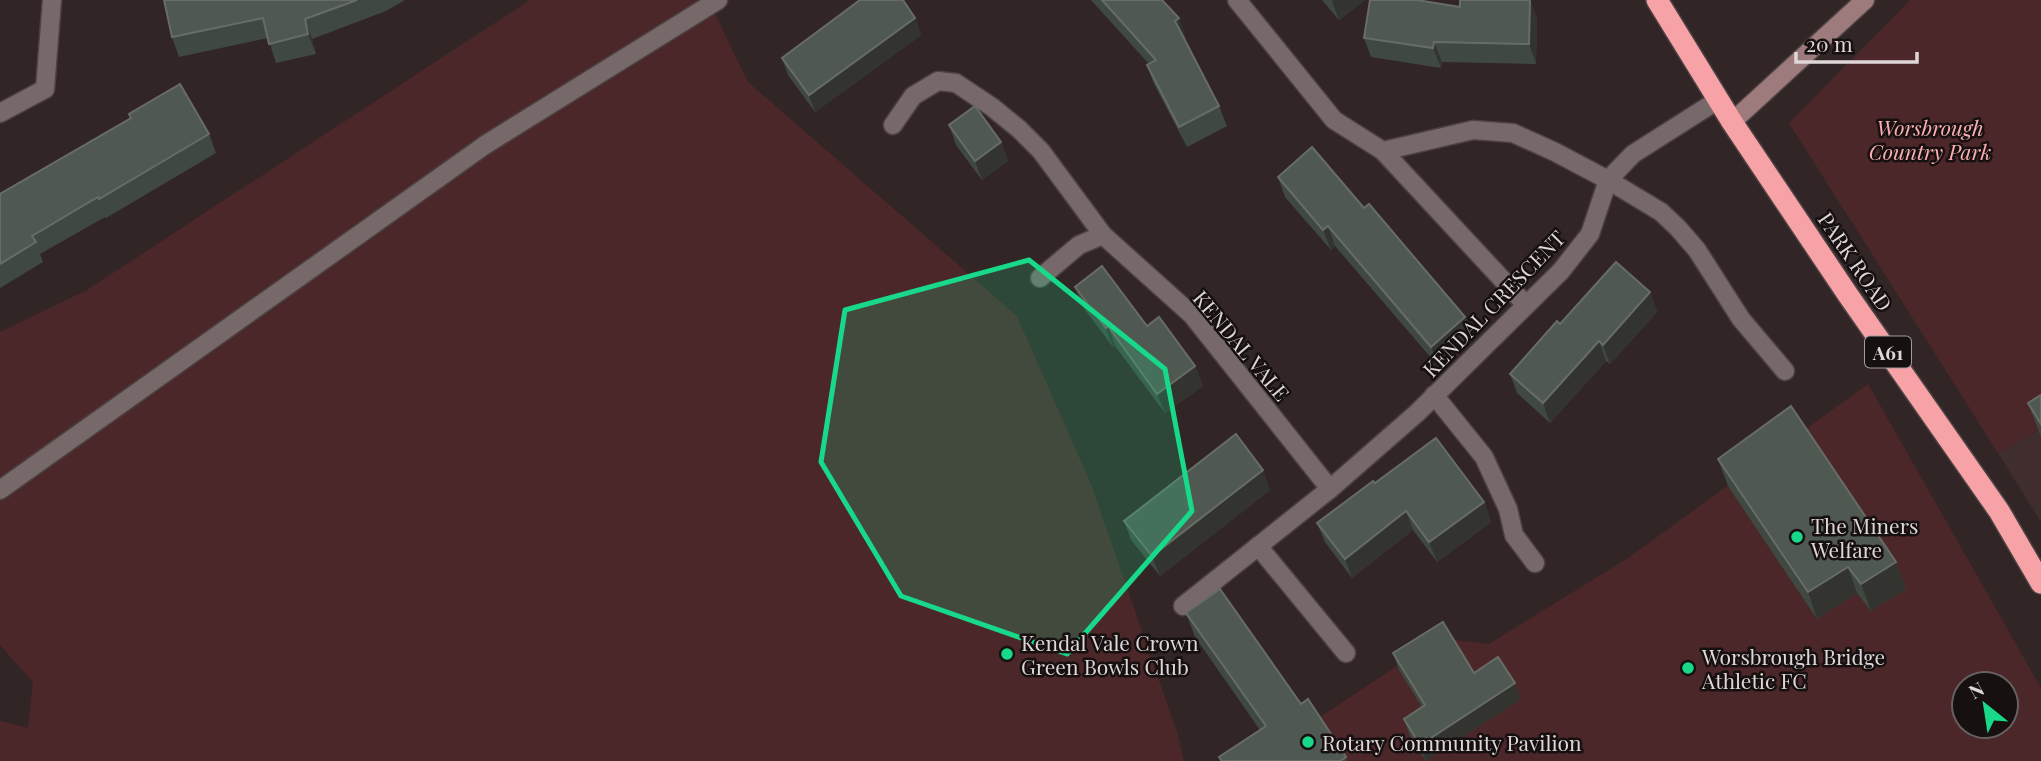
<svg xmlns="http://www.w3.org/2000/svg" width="2041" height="761" font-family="'Playfair Display',serif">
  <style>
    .built { fill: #402d2d }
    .green { fill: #4c272a; fill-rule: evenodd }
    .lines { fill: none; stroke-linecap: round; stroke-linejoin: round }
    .lane-casing { stroke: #4c4243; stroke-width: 21 }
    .street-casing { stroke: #4c4243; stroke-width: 21 }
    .secondary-casing { stroke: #4c4243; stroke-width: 21 }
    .highway-casing { stroke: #4c4243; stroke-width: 24 }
    .lane { stroke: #776969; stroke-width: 18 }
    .street { stroke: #776969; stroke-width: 18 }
    .secondary { stroke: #9d7a7b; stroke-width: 18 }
    .highway { stroke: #f6a2a6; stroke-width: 21 }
    .wall { fill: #3f4942 }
    .shaded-wall { fill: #333430 }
    .building { fill: #505852; stroke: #676c67; stroke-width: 2 }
    .marked { fill: #18d989; fill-opacity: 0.2; stroke: #18d989; stroke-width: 5; stroke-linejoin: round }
    .poi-dot { fill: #18d989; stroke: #161010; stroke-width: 2.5 }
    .labels { text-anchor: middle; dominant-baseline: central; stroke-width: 5; stroke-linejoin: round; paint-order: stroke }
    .shield { fill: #161010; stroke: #a39b9b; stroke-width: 2 }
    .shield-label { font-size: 19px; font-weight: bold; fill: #dfd7d7 }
    .park-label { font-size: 21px; font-style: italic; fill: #faaeb0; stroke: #161010 }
    .street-label { font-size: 21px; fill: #dfd7d7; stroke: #161010 }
    .poi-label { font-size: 21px; fill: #dfd7d7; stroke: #161010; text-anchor: start }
  </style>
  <rect width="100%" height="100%" fill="#322526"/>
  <polygon class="built" points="2041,429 2041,522 1998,453"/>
  <g class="green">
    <polygon points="530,0 714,0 710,3 748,82 1017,316 1091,484 1178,735 1184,761 0,761 0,721 28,728 33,682 0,645 0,332 87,290"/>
    <polygon points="1910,0 2041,0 2041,429 1998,453 1789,123"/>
    <path d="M1868,384l173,304v73h-787l185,-123 50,6 139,-86zM1964,684h42v42h-42z"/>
  </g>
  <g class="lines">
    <defs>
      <g id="lane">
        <polyline points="893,125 913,96 938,81 956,83 992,107 1019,129 1041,151 1103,235"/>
        <polyline points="1608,180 1661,212 1678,228 1697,250 1741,319 1785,371"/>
        <polyline points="1434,395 1484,457 1508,509 1514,535 1535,563"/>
        <polyline points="0,490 485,145 718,0"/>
        <polyline points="1258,546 1346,653"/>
      </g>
      <g id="street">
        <polyline points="1237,0 1334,120 1383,151 1473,130 1513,133 1555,152 1608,180"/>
        <polyline points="0,113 45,89 52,0"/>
        <polyline points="1383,151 1526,305"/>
        <polyline points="1040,278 1079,245 1103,235 1192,315 1330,489"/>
        <polyline points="1183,606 1330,489 1417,413 1561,271 1590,234 1608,180 1633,154 1718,100"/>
      </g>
      <polyline id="secondary" points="1732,122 1865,0"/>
      <polyline id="highway" points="1657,0 1732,122 1848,295 1999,511 2041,583"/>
    </defs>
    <use href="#lane" class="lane-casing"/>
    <use href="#street" class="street-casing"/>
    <use href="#secondary" class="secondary-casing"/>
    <use href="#highway" class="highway-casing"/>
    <use href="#lane" class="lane"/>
    <use href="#street" class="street"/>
    <use href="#secondary" class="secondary"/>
    <use href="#highway" class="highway"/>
  </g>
  <g class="wall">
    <polygon points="164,0 405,0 386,11 312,39 316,54 276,63 268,38 179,57 172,37"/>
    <polygon points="1091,0 1162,0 1186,38 1185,39 1219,106 1227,126 1187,147 1154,84 1147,65 1149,64"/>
    <polygon points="1322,0 1365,0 1339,20"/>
    <polygon points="1530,0 1537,19 1536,64 1442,62 1441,68 1371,57 1364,38 1460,7"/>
    <polygon points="915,18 921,35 815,112 788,75 782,58"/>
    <polygon points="129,114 209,134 216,153 106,218 105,217 40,254 43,262 0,288 0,194 131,118"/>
    <polygon points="949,125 1001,142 1008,161 982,180 956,145"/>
    <polygon points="1278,177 1364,208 1465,317 1472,337 1439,367 1335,246 1331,250 1285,197"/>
    <polygon points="1075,287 1147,326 1195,366 1203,386 1165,413 1115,346 1113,347 1082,306"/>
    <polygon points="1650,292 1657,312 1610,364 1606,361 1550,423 1517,393 1510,374 1560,324"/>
    <polygon points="2041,395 2041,437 2028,403"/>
    <polygon points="1718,459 1896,562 1906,589 1871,611 1857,593 1817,619 1728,486"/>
    <polygon points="1375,483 1484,502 1491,522 1437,562 1413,530 1352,578 1325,542 1317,523"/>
    <polygon points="1270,490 1160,576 1131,540 1124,521"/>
    <polygon points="1186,613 1301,704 1346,757 1347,761 1220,761 1219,757 1260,730 1195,637"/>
    <polygon points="1393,653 1515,683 1521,699 1426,761 1410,736 1404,719 1422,707 1399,670"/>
  </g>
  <g class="shaded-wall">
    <polygon points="1333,0 1365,0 1339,20 1332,1"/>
    <polygon points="1530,0 1537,19 1536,64 1529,44"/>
    <polygon points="915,18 921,35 815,112 809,95"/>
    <polygon points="1179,18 1186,38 1183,41 1175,21"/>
    <polygon points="305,19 312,39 316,54 308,34"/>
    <polygon points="1434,42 1442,62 1441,68 1433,48"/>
    <polygon points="1001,142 1008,161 982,180 975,161"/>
    <polygon points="1328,226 1335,246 1331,250 1323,230"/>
    <polygon points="1650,292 1657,312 1610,364 1603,345"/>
    <polygon points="1465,317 1472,337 1439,367 1431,347"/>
    <polygon points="1108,326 1115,346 1113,347 1106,328"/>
    <polygon points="1599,341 1606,361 1550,423 1543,403"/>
    <polygon points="1195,366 1203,386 1165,413 1157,394"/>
    <polygon points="1263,470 1270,490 1160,576 1152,556"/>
    <polygon points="1484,502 1491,522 1437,562 1429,542"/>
    <polygon points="1406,511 1413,530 1352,578 1345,559"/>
    <polygon points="1896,562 1906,589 1871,611 1861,584"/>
    <polygon points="1848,567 1857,593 1817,619 1808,592"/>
    <polygon points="1515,683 1521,699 1426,761 1420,745"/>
  </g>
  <g class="building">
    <polygon points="164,0 357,0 305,19 308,34 269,44 263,18 172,37"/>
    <polygon points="860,0 903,0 915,18 809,95 782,58"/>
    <polygon points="1102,0 1162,0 1179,18 1175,21 1219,106 1179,127 1147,65 1156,60"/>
    <polygon points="1370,0 1417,0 1460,7 1460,0 1530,0 1529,44 1434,42 1433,48 1364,38"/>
    <polygon points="180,84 209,134 99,199 98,197 32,236 36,242 0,264 0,194 131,118 129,114"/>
    <polygon points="975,106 1001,142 975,161 949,125"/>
    <polygon points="1312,147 1364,208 1369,204 1465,317 1431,347 1328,226 1323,230 1278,177"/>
    <polygon points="1616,262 1650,292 1603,345 1599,341 1543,403 1510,374 1557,321 1560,324"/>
    <polygon points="1102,266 1147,326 1159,317 1195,366 1157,394 1108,326 1106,328 1075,287"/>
    <polygon points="2041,395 2041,424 2028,403"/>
    <polygon points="1791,406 1896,562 1861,584 1848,567 1808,592 1718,459"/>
    <polygon points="1236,434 1263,470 1152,556 1124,521"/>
    <polygon points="1436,438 1484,502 1429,542 1406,511 1345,559 1317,523 1373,481 1375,483"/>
    <polygon points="1220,589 1301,704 1308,699 1346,757 1340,761 1222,761 1219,757 1266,726 1186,613"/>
    <polygon points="1443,622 1474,673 1498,657 1515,683 1420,745 1404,719 1425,705 1393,653"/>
  </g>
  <path class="marked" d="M1029,260l136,109 27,142 -125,143 -166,-58 -80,-134 24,-152z"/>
  <g class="poi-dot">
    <circle cx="1797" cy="537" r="7"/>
    <circle cx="1007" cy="654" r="7"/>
    <circle cx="1688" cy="668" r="7"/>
    <circle cx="1308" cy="742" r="7"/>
  </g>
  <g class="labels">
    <rect class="shield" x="1865" y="336.5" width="46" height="31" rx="5"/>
    <g class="shield-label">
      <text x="1888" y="352">A61</text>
    </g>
    <g class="park-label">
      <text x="1930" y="127">Worsbrough<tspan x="1930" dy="24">Country Park</tspan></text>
    </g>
    <g class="street-label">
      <text transform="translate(1856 261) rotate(56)">PARK ROAD</text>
      <text transform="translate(1493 303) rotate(-46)">KENDAL CRESCENT</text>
      <text transform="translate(1242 345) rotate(50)">KENDAL VALE</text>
    </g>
    <g class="poi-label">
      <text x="1811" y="525">The Miners<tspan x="1811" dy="24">Welfare</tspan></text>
      <text x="1021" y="642">Kendal Vale Crown<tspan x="1021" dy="24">Green Bowls Club</tspan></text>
      <text x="1702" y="656">Worsbrough Bridge<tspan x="1702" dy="24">Athletic FC</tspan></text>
      <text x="1322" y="742">Rotary Community Pavilion</text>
    </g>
  </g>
  <g transform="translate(1985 705) rotate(330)"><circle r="33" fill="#161010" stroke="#666060" stroke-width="2"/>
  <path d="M0-5L12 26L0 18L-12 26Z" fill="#18d989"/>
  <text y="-10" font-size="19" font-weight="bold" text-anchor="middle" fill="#dfd7d7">N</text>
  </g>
  <path d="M1796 52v10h121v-10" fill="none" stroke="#dfd7d7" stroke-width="3.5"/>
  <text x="1806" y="52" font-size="21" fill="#dfd7d7" stroke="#161010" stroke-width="5" paint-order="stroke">20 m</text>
</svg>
